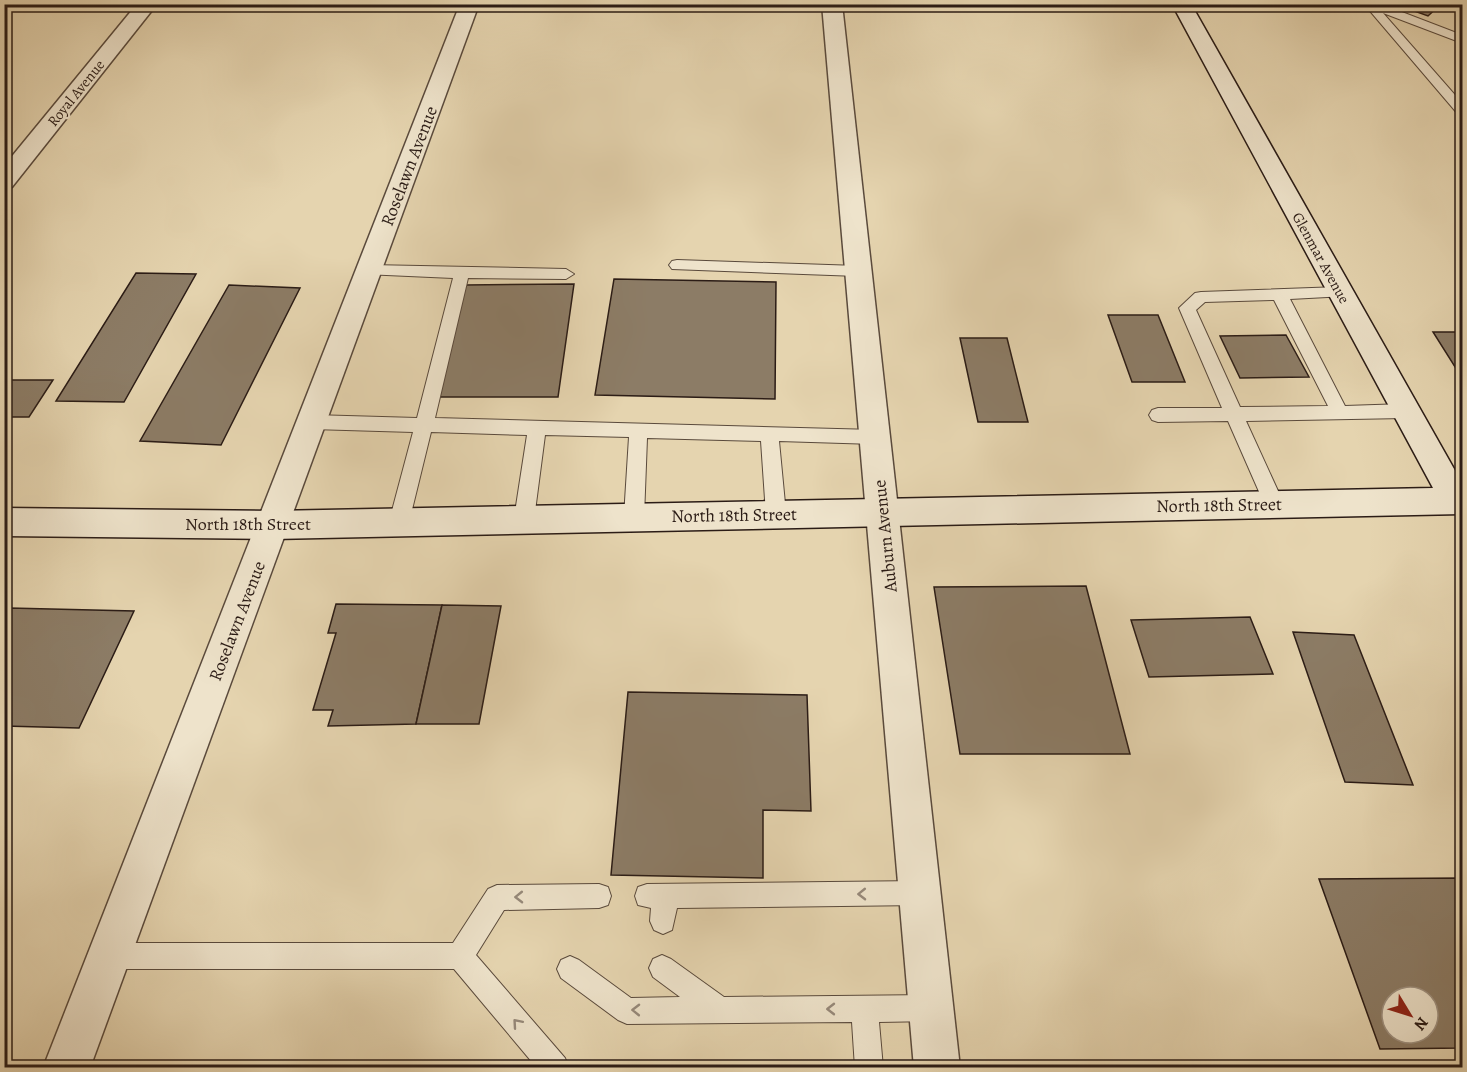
<svg xmlns="http://www.w3.org/2000/svg" width="1467" height="1072" font-family="Alegreya,serif">
  <style>
    .building { fill: #8c7c66; stroke: #2b1c16; stroke-width: 1.5; fill-rule: evenodd }
    .lines { fill: none; stroke-linecap: round; stroke-linejoin: round }
    .lane-casing { stroke: #5a4a3c; stroke-width: 2 }
    .street-casing { stroke: #5a4a3c; stroke-width: 3 }
    .secondary-casing { stroke: #2b1c16; stroke-width: 3 }
    .lane { fill: #eee3cb; fill-rule: evenodd }
    .street { fill: #eee3cb; fill-rule: evenodd }
    .secondary { fill: #eee3cb; fill-rule: evenodd }
    .oneway { stroke: #96897a }
    .labels { text-anchor: middle; dominant-baseline: central; stroke-width: 4.5; stroke-linejoin: round; paint-order: stroke }
    .far-street-label { font-size: 15px; fill: #2b1c16; stroke: #eee3cb }
    .street-label { font-size: 18px; fill: #2b1c16; stroke: #eee3cb }
  </style>
  <rect width="100%" height="100%" fill="#e5d4af"/>
  <filter id="stains"><feTurbulence type="fractalNoise" baseFrequency=".00333" numOctaves="4"/><feColorMatrix values="0 0 0 0 .2 0 0 0 0 .09 0 0 0 0 .02 0 0 0 .5 -.17"/></filter>
  <radialGradient id="worn" r=".72"><stop offset=".6" stop-color="#630" stop-opacity="0"/><stop offset="1" stop-color="#630" stop-opacity=".3"/></radialGradient>
  <g class="building">
    <polygon points="1395,4 1441,4 1428,16"/>
    <polygon points="136,273 196,274 124,402 56,401"/>
    <polygon points="614,279 776,282 775,399 595,395"/>
    <polygon points="574,284 558,397 437,397 465,285"/>
    <polygon points="229,285 300,288 221,445 140,441"/>
    <polygon points="1108,315 1158,315 1185,382 1132,382"/>
    <polygon points="1433,332 1462,332 1462,378"/>
    <polygon points="1286,335 1309,377 1240,378 1220,336"/>
    <polygon points="960,338 1007,338 1028,422 978,422"/>
    <polygon points="4,380 53,380 29,417 4,417"/>
    <polygon points="1086,586 1130,754 960,754 934,587"/>
    <polygon points="336,604 442,605 416,724 328,726 333,710 313,710 336,633 328,633"/>
    <polygon points="442,605 501,606 479,724 416,724"/>
    <polygon points="9,608 134,611 79,728 4,726 4,615"/>
    <polygon points="1250,617 1273,674 1149,677 1131,620"/>
    <polygon points="1293,632 1354,635 1413,785 1345,782"/>
    <polygon points="628,692 807,695 811,811 763,810 763,878 611,875"/>
    <path d="M1462,878v170l-82,1 -61,-170zM1392,997h36v36h-36z"/>
  </g>
  <g class="lines">
    <defs>
      <g id="lane">
        <polygon points="1364,4 1381,4 1462,35 1462,43 1383,13 1462,103 1462,114 1457,113"/>
        <polygon points="677,260 858,266 866,271 858,276 672,269 669,265 672,261"/>
        <polygon points="369,265 566,269 574,274 566,279 468,278 435,418 875,430 881,432 884,437 881,442 875,444 779,441 786,514 783,520 776,522 769,520 766,514 761,441 647,438 644,517 641,523 634,525 627,523 624,517 629,437 545,435 534,519 531,525 524,527 517,525 514,519 527,435 431,432 409,522 406,528 399,530 392,528 389,522 413,432 312,429 306,427 303,422 306,417 312,415 417,418 453,278 364,274 361,270"/>
        <path d="M1340,287l6,1 2,4 -2,4 -56,3 55,107 60,-2 6,2 3,5 -3,5 -6,2 -159,3 38,83 -3,6 -7,2 -7,-2 -39,-89 -70,1 -6,-2 -3,-5 3,-5 6,-2h64l-43,-100 16,-15 6,-1zM1274,300l54,106 -88,1 -44,-97 9,-8z"/>
        <polygon points="921,881 930,884 933,893 930,902 921,905 677,908 672,930 663,934 654,930 650,921 651,908 638,905 635,896 638,887 647,884"/>
        <polygon points="599,884 608,887 611,896 608,905 599,908 504,910 476,955 565,1058 569,1068 537,1068 454,969 108,969 99,965 95,956 99,947 108,943 453,943 488,889 497,885"/>
        <polygon points="662,955 671,959 724,997 932,995 941,999 945,1008 941,1017 932,1021 879,1022 883,1068 855,1068 852,1022 627,1024 618,1020 561,978 557,969 561,960 570,956 579,960 631,998 680,997 653,977 649,968 653,959"/>
      </g>
      <g id="street">
        <polygon points="137,4 157,4 12,187 4,189 4,166"/>
        <polygon points="460,4 479,4 90,1068 43,1068"/>
        <polygon points="822,4 842,4 960,1068 914,1068"/>
      </g>
      <polygon id="secondary" points="1172,4 1191,4 1462,483 1462,514 273,539 4,536 4,508 273,511 1433,488"/>
    </defs>
    <use href="#lane" class="lane-casing"/>
    <use href="#street" class="street-casing"/>
    <use href="#secondary" class="secondary-casing"/>
    <use href="#lane" class="lane"/>
    <use href="#street" class="street"/>
    <use href="#secondary" class="secondary"/>
  </g>
  <defs><path id="oneway-chevron" d="M-2-3.5L2.5 0L-2 3.5" fill="none" stroke-width="1.6" stroke-linecap="round" stroke-linejoin="round" transform="scale(1.5)"/></defs>
  <g class="oneway">
    <use href="#oneway-chevron" transform="translate(862 894) rotate(179)"/>
    <use href="#oneway-chevron" transform="translate(519 897) rotate(179)"/>
    <use href="#oneway-chevron" transform="translate(831 1009) rotate(180)"/>
    <use href="#oneway-chevron" transform="translate(636 1010) rotate(-179)"/>
    <use href="#oneway-chevron" transform="translate(517 1023) rotate(-131)"/>
  </g>
  <g class="labels">
    <g class="far-street-label">
      <text transform="translate(76 93) rotate(-51)">Royal Avenue</text>
      <text transform="translate(1321 258) rotate(61)">Glenmar Avenue</text>
    </g>
    <g class="street-label">
      <text transform="translate(409 166) rotate(-69)">Roselawn Avenue</text>
      <text transform="translate(1219 505) rotate(-1)">North 18th Street</text>
      <text transform="translate(734 515) rotate(-1)">North 18th Street</text>
      <text x="248" y="524">North 18th Street</text>
      <text transform="translate(885 536) rotate(-96)">Auburn Avenue</text>
      <text transform="translate(237 621) rotate(-69)">Roselawn Avenue</text>
    </g>
  </g>
  <rect width="1467" height="1072" fill="none" stroke="#e5d4af" stroke-width="24"/>
  <rect x="6" y="6" width="1455" height="1060" fill="none" stroke="#2b1c16" stroke-width="3"/>
  <rect x="12" y="12" width="1443" height="1048" fill="none" stroke="#2b1c16" stroke-width="1.5"/>
  <g transform="translate(1410 1015) rotate(128)"><circle r="28" fill="#eee3cb" stroke="#a09383" stroke-width="1.5"/>
  <path d="M0-4.5L10 22L0 15L-10 22Z" fill="#8f2418"/>
  <text y="-9" font-size="16" font-weight="bold" text-anchor="middle" fill="#2b1c16">N</text>
  </g>
  <rect width="100%" height="100%" filter="url(#stains)"/>
  <rect width="100%" height="100%" fill="url(#worn)"/>
</svg>
